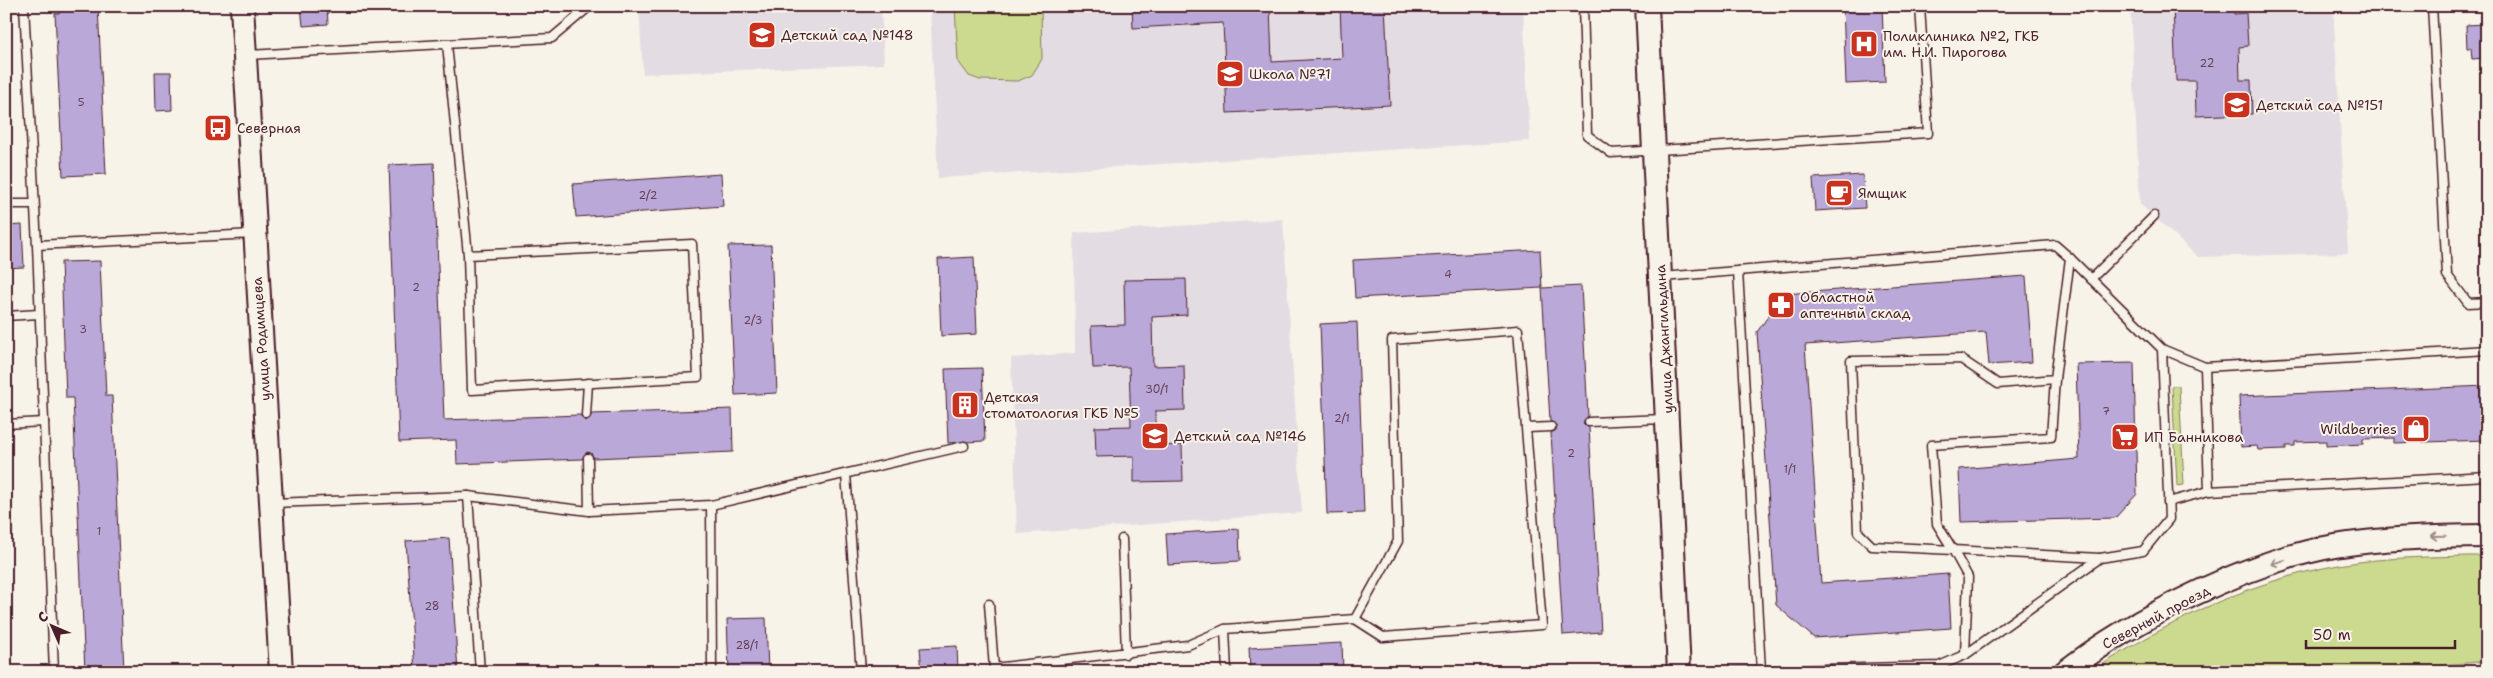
<svg xmlns="http://www.w3.org/2000/svg" width="2493" height="678" font-family="'Shantell Sans',sans-serif">
  <style>
    .built { fill: #e4dce3 }
    .green { fill: #cbda8e; stroke: #8a7c5c }
    .building { fill: #b9a8d8; stroke: #4a1f2b }
    .lines { fill: none; stroke-linecap: round; stroke-linejoin: round }
    .service-casing { stroke: #4a1f2b; stroke-width: 11 }
    .secondary-casing { stroke: #4a1f2b; stroke-width: 26 }
    .service { stroke: #f7f3e8; stroke-width: 8 }
    .secondary { stroke: #f7f3e8; stroke-width: 22 }
    .oneway { stroke: #a0898a }
    .labels { text-anchor: middle; dominant-baseline: central; stroke-width: 4; stroke-linejoin: round; paint-order: stroke }
    .number-label { font-size: 11px; fill: #664156 }
    .poi-label { font-size: 14px; fill: #4a1f2b; stroke: #f7f3e8; text-anchor: start }
    .street-label { font-size: 14px; fill: #4a1f2b; stroke: #f7f3e8 }
  </style>
  <rect width="100%" height="100%" fill="#f7f3e8"/>
  <filter id="ink" filterUnits="userSpaceOnUse"><feTurbulence type="fractalNoise" baseFrequency=".02" numOctaves="2"/><feDisplacementMap in="SourceGraphic" scale="10" xChannelSelector="R" yChannelSelector="G"/><feConvolveMatrix kernelMatrix="1 2 1 2 8 2 1 2 1" color-interpolation-filters="sRGB"/></filter>
  <g filter="url(#ink)">
    <g class="built">
      <polygon points="639,6 881,6 884,64 643,74"/>
      <polygon points="930,6 1523,6 1530,141 938,178"/>
      <polygon points="2130,6 2333,6 2348,253 2198,257 2140,204"/>
      <polygon points="1283,219 1302,513 1017,534 1011,358 1075,353 1074,233"/>
    </g>
    <g class="green">
      <polygon points="955,6 1041,6 1042,59 1032,75 1018,81 980,80 969,76 958,61"/>
      <polygon points="2172,386 2179,386 2184,485 2177,486"/>
      <path d="M2469,556h18v105l-115,11h-281c80,-53 172,-98 268,-110 37,-5 74,-5 110,-6z"/>
    </g>
    <g class="building">
      <polygon points="60,6 98,6 106,174 63,176 55,13 60,13"/>
      <polygon points="301,6 327,6 328,24 303,26"/>
      <polygon points="1132,6 1270,6 1272,62 1342,58 1340,6 1385,6 1390,105 1227,113 1223,23 1133,28"/>
      <polygon points="1843,6 1882,6 1885,82 1846,84"/>
      <polygon points="2173,6 2234,6 2234,14 2246,13 2248,46 2239,47 2240,80 2251,80 2252,114 2196,116 2195,81 2176,81"/>
      <polygon points="2487,24 2487,58 2472,59 2471,48 2467,48 2466,25"/>
      <polygon points="155,72 171,72 172,110 156,111"/>
      <polygon points="434,163 444,420 580,415 586,421 592,414 732,409 733,452 594,458 591,453 587,452 582,459 457,464 456,440 399,442 389,165"/>
      <polygon points="721,174 723,206 576,217 573,184"/>
      <polygon points="1863,175 1865,208 1815,211 1813,178"/>
      <polygon points="22,225 24,267 6,268 6,226"/>
      <polygon points="771,245 777,393 735,395 728,246"/>
      <polygon points="1540,250 1542,288 1355,298 1353,260"/>
      <polygon points="974,257 977,334 941,336 938,259"/>
      <polygon points="100,261 106,396 112,396 124,672 85,672 73,398 66,398 61,262"/>
      <polygon points="2026,276 2032,362 1989,365 1986,332 1805,345 1821,583 1948,574 1951,628 1814,638 1776,605 1757,332 1784,294"/>
      <polygon points="1186,279 1187,315 1152,317 1153,366 1184,365 1185,410 1155,411 1156,446 1182,445 1183,481 1134,482 1134,456 1096,457 1095,427 1131,426 1129,367 1093,368 1091,326 1125,325 1124,280"/>
      <polygon points="1581,286 1588,416 1583,423 1589,428 1601,632 1563,635 1551,433 1556,430 1557,426 1550,421 1542,288"/>
      <polygon points="1357,322 1364,513 1327,514 1320,324"/>
      <polygon points="2134,363 2137,494 2115,518 1961,522 1959,469 2079,459 2076,364"/>
      <polygon points="982,368 985,441 948,443 945,369"/>
      <polygon points="2487,386 2487,440 2394,443 2394,438 2363,439 2363,444 2326,446 2326,441 2295,442 2295,446 2286,446 2286,449 2258,450 2257,446 2241,447 2239,396"/>
      <polygon points="1239,529 1240,561 1168,565 1166,534"/>
      <polygon points="449,538 458,672 415,672 406,541"/>
      <polygon points="766,618 768,672 729,672 727,619"/>
      <polygon points="1342,643 1343,672 1250,672 1249,648"/>
      <polygon points="957,646 958,672 922,672 920,648"/>
    </g>
    <g class="lines">
      <defs>
        <g id="service">
          <polyline points="24,6 37,245 254,234"/>
          <polyline points="1583,6 1587,135 1611,153 1928,133 1920,6"/>
          <polyline points="2432,6 2447,275 2468,303 2487,302"/>
          <polyline points="447,44 468,255 472,390 698,377 692,244 468,255"/>
          <polyline points="246,55 552,38 590,6"/>
          <polyline points="6,204 34,204"/>
          <polyline points="37,245 54,672"/>
          <polyline points="1738,271 1761,670"/>
          <polyline points="1662,277 2055,245 2070,258 2055,379 1998,384 1961,359 1851,361 1858,532 1872,546 1953,550 1968,577 1965,655 1939,666 1717,672"/>
          <polyline points="2091,279 2154,216"/>
          <polyline points="6,316 39,314"/>
          <polyline points="2162,349 2205,367 2487,350"/>
          <polyline points="2205,367 2209,491"/>
          <polyline points="2055,379 2051,437 1931,445 1937,524 1953,550 2100,558"/>
          <polyline points="586,415 588,383"/>
          <polyline points="1589,422 1664,419"/>
          <polyline points="6,424 44,422"/>
          <polyline points="1527,428 1551,427"/>
          <polyline points="588,458 589,511"/>
          <polyline points="846,474 861,672"/>
          <polyline points="2168,502 2209,491 2487,476"/>
          <polyline points="272,503 468,496"/>
          <polyline points="711,505 712,672"/>
          <polyline points="1122,539 1126,654"/>
          <polyline points="989,604 994,668 1188,645 1225,629"/>
          <polyline points="1965,655 2100,558 2143,551 2169,519 2162,349 2070,258"/>
          <polyline points="480,672 468,496 589,511 711,505 964,446"/>
          <polyline points="1227,672 1225,629 1355,619 1383,637 1542,625 1518,330 1392,340 1398,541 1355,619"/>
        </g>
        <g id="secondary">
          <polyline points="242,6 281,672"/>
          <polyline points="1647,6 1679,672"/>
          <path d="M2065,672c69,-54 184,-111 270,-126 50,-8 102,-10 152,-10"/>
        </g>
      </defs>
      <use href="#service" class="service-casing"/>
      <use href="#secondary" class="secondary-casing"/>
      <use href="#service" class="service"/>
      <use href="#secondary" class="secondary"/>
    </g>
    <defs><path id="oneway-shaft" d="M-6 0H5M1.5-3L5.5 0L1.5 3" fill="none" stroke-width="1.6" stroke-linecap="round" stroke-linejoin="round" transform="scale(1.25)"/></defs>
    <g class="oneway">
      <use href="#oneway-shaft" transform="translate(2438 536) rotate(179)"/>
      <use href="#oneway-shaft" transform="translate(2278 562) rotate(165)"/>
    </g>
  </g>
  <defs>
    <symbol id="school-square" viewBox="-11 -11 22 22"><rect x="-9" y="-9" width="18" height="18" rx="4" fill="#c8321e" stroke="#f7f3e8"/><path d="M0-5L7-2L0 1L-7-2ZM-4 1L0 2.5L4 1V4Q0 6-4 4Z" fill="#fff"/></symbol>
    <symbol id="hospital-square" viewBox="-11 -11 22 22"><rect x="-9" y="-9" width="18" height="18" rx="4" fill="#c8321e" stroke="#f7f3e8"/><path d="M-5-5h3v3.5h4V-5h3V5h-3V1.5h-4V5h-3Z" fill="#fff"/></symbol>
    <symbol id="bus-square" viewBox="-11 -11 22 22"><rect x="-9" y="-9" width="18" height="18" rx="4" fill="#c8321e" stroke="#f7f3e8"/><path d="M-5-6H5V4H4V6H2V4H-2V6H-4V4H-5ZM-3.5-4V0h7V-4ZM-3.5 1.2v1.5H-2V1.2ZM2 1.2v1.5H3.5V1.2Z" fill="#fff"/></symbol>
    <symbol id="cafe-square" viewBox="-11 -11 22 22"><rect x="-9" y="-9" width="18" height="18" rx="4" fill="#c8321e" stroke="#f7f3e8"/><path d="M-5.5-4.5H6V0H3Q3 3.5 0 3.5H-2.5Q-5.5 3.5-5.5 0ZM3-3.2v2h1.7v-2ZM-6 4.5H4V6H-6Z" fill="#fff"/></symbol>
    <symbol id="pharmacy-square" viewBox="-11 -11 22 22"><rect x="-9" y="-9" width="18" height="18" rx="4" fill="#c8321e" stroke="#f7f3e8"/><path d="M-2-6h4v4h4v4h-4v4h-4v-4h-4v-4h4Z" fill="#fff"/></symbol>
    <symbol id="building-square" viewBox="-11 -11 22 22"><rect x="-9" y="-9" width="18" height="18" rx="4" fill="#c8321e" stroke="#f7f3e8"/><path d="M-4-6H4V6H1V3H-1V6H-4ZM-2.5-4.3h1.7v1.8h-1.7ZM.8-4.3h1.7v1.8H.8ZM-2.5-1h1.7V.8h-1.7ZM.8-1h1.7V.8H.8Z" fill="#fff"/></symbol>
    <symbol id="shop-square" viewBox="-11 -11 22 22"><rect x="-9" y="-9" width="18" height="18" rx="4" fill="#c8321e" stroke="#f7f3e8"/><path d="M-5-2.5h2.3a2.7 3.5 0 0 1 5.4 0H5L5.5 6h-11ZM-1.5-2.5h3a1.5 2.3 0 0 0-3 0Z" fill="#fff"/></symbol>
    <symbol id="supermarket-square" viewBox="-11 -11 22 22"><rect x="-9" y="-9" width="18" height="18" rx="4" fill="#c8321e" stroke="#f7f3e8"/><path d="M-6-5.5h2.5l.6 2H6L4.5 2H-2.5L-4.4-4H-6ZM-1.5 3.2a1.3 1.3 0 1 0 .1 0ZM3 3.2a1.3 1.3 0 1 0 .1 0Z" fill="#fff"/></symbol>
  </defs>
  <g fill-rule="evenodd">
    <use href="#school-square" x="746" y="19" width="32" height="32"/>
    <use href="#hospital-square" x="1848" y="28" width="32" height="32"/>
    <use href="#school-square" x="1214" y="58" width="32" height="32"/>
    <use href="#school-square" x="2221" y="89" width="32" height="32"/>
    <use href="#bus-square" x="202" y="112" width="32" height="32"/>
    <use href="#cafe-square" x="1823" y="177" width="32" height="32"/>
    <use href="#pharmacy-square" x="1765" y="289" width="32" height="32"/>
    <use href="#building-square" x="949" y="389" width="32" height="32"/>
    <use href="#shop-square" x="2400" y="413" width="32" height="32"/>
    <use href="#school-square" x="1139" y="420" width="32" height="32"/>
    <use href="#supermarket-square" x="2109" y="421" width="32" height="32"/>
  </g>
  <g class="labels">
    <g class="number-label">
      <text x="2207" y="63">22</text>
      <text x="81" y="102">5</text>
      <text x="648" y="195">2/2</text>
      <text x="1448" y="274">4</text>
      <text x="416" y="287">2</text>
      <text x="753" y="320">2/3</text>
      <text x="83" y="329">3</text>
      <text x="1157" y="389">30/1</text>
      <text x="2106" y="411">7</text>
      <text x="1342" y="418">2/1</text>
      <text x="1571" y="453">2</text>
      <text x="1790" y="469">1/1</text>
      <text x="99" y="531">1</text>
      <text x="432" y="606">28</text>
      <text x="747" y="645">28/1</text>
    </g>
    <g class="poi-label">
      <text x="781" y="35">Детский сад №148</text>
      <text x="1883" y="36">Поликлиника №2, ГКБ<tspan x="1883" dy="16">им. Н.И. Пирогова</tspan></text>
      <text x="1249" y="74">Школа №71</text>
      <text x="2256" y="105">Детский сад №151</text>
      <text x="237" y="128">Северная</text>
      <text x="1858" y="193">Ямщик</text>
      <text x="1800" y="297">Областной<tspan x="1800" dy="16">аптечный склад</tspan></text>
      <text x="984" y="397">Детская<tspan x="984" dy="16">стоматология ГКБ №5</tspan></text>
      <text x="2397" y="429" text-anchor="end">Wildberries</text>
      <text x="1174" y="436">Детский сад №146</text>
      <text x="2144" y="437">ИП Банникова</text>
    </g>
    <g class="street-label">
      <text transform="translate(261 339) rotate(-94)">улица Родимцева</text>
      <text transform="translate(1664 339) rotate(-93)">улица Джангильдина</text>
      <text transform="translate(2156 617) rotate(-28)">Северный проезд</text>
    </g>
  </g>
  <rect width="2493" height="678" fill="none" stroke="#f7f3e8" stroke-width="25"/>
  <rect x="12" y="12" width="2468" height="653" fill="none" stroke="#4a1f2b" stroke-width="2" filter="url(#ink)"/>
  <g transform="translate(52 626) rotate(315)" stroke="#f7f3e8" stroke-width="4" paint-order="stroke">
  <path d="M0-4L9 19L0 12L-9 19Z" fill="#4a1f2b"/>
  <text y="-8" font-size="14" font-weight="bold" text-anchor="middle" fill="#4a1f2b">С</text>
  </g>
  <path d="M2306 640v8h149v-8" fill="none" stroke="#4a1f2b" stroke-width="2.5"/>
  <text x="2313" y="640" font-size="15" fill="#4a1f2b" stroke="#f7f3e8" stroke-width="4" paint-order="stroke">50 m</text>
</svg>
